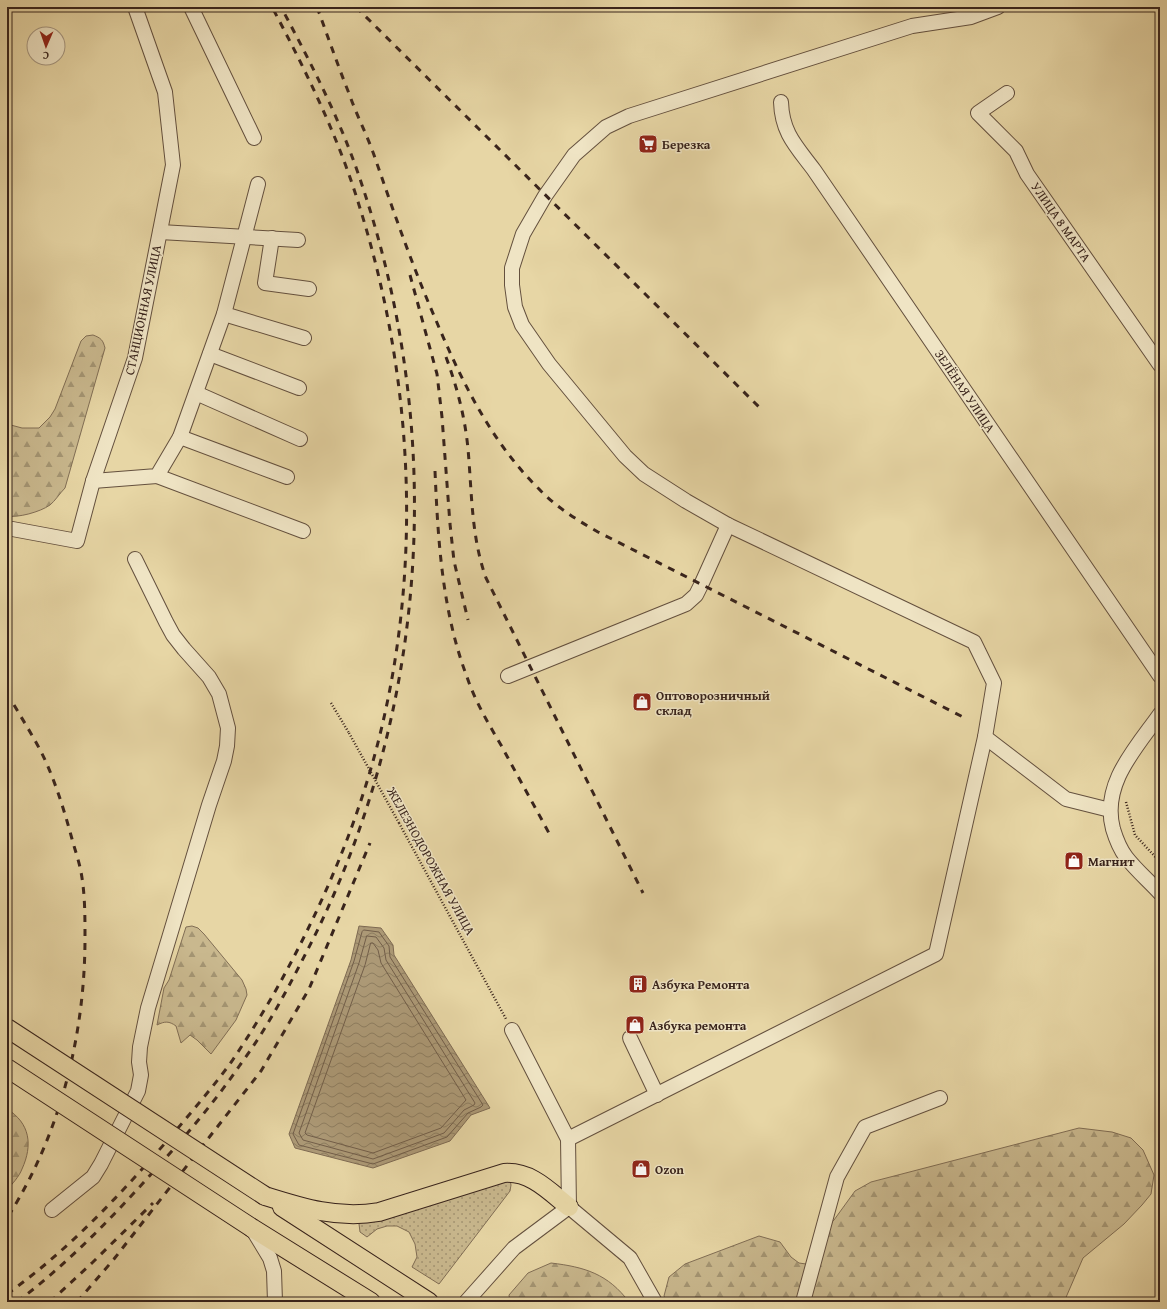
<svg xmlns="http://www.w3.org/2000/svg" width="1167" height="1309" font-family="'Gentium Book Plus',serif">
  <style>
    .grass { fill: url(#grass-dots); stroke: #816e55 }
    .forest { fill: url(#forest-firs); stroke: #816e55 }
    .water { fill: url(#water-waves); stroke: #7e6a52 }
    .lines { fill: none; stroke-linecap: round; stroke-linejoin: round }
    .shore { stroke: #725e49; stroke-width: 1 }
    .minor-casing { stroke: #64503e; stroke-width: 16 }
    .major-casing { stroke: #39241c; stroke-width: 20 }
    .path { stroke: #39241c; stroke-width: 2.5; stroke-dasharray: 1 2; stroke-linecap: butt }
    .minor { stroke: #efe4c4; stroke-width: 14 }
    .major { stroke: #e7d6a5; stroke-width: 18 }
    .rail { stroke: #39241c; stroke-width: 3; stroke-dasharray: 7 7; stroke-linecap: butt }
    .major-bridge-casing { stroke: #39241c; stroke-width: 20; stroke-linecap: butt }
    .path-bridge { stroke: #39241c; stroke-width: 2.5; stroke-dasharray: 1 2; stroke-linecap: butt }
    .major-bridge { stroke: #e7d6a5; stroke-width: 18 }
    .labels { text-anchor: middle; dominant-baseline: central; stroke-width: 3; stroke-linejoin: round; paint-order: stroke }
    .poi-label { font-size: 13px; font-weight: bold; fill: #39241c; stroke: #efe4c4; text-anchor: start }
    .street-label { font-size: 13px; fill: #39241c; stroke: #efe4c4 }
  </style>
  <defs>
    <pattern id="grass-dots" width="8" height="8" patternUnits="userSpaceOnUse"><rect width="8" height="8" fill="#c9b88e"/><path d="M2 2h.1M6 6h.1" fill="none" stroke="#a49573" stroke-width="1.8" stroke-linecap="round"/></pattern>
    <pattern id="forest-firs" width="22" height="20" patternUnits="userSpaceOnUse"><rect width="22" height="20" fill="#c9b88e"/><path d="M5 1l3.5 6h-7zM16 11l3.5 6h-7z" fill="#a49573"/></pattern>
    <pattern id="water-waves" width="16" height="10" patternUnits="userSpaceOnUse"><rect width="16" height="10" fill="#ac9976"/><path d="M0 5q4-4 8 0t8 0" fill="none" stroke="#8d7d60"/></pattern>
  </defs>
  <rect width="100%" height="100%" fill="#e7d6a5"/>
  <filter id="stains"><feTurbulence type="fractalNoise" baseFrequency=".005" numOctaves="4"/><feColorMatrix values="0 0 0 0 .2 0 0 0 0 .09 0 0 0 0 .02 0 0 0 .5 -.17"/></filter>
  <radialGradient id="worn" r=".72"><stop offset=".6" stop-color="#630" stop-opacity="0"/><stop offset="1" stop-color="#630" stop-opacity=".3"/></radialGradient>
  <polygon class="grass" points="510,1180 511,1185 510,1191 439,1284 412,1267 417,1257 415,1244 409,1232 397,1226 387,1226 377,1229 367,1237 360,1232 359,1224 362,1221"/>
  <g class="forest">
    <path d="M93,335c8,3 10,5 12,13l-40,140c-5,5 -10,13 -15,17 -10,7 -32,13 -43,11v-92l15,4h17l11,-11 5,-8 26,-68 5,-5z"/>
    <path d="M192,926l6,2 6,6 38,46 4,9 1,6 -11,25 -25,34 -14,-14 -7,-5 -9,8 -5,-17c-7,-5 -11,-5 -19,-1l7,-37 5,-8 17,-53z"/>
    <path d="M7,1109c23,14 26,36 15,60 -3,8 -10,15 -15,21z"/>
    <polygon points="1079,1128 1112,1132 1131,1138 1143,1150 1154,1175 1151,1194 1142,1205 1124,1224 1083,1258 1064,1302 667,1302 664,1296 669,1277 685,1264 759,1236 780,1242 791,1257 799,1263 806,1264 817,1256 823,1231 834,1220 855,1191 871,1182"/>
    <path d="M551,1263c34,4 57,11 78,39h-119l-1,-7 19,-22z"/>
  </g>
  <polygon class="water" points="359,926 381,928 393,945 394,955 490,1108 471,1115 450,1141 373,1168 295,1148 289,1134 351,960"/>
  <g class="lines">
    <g class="shore">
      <polygon points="364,930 379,932 389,946 390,957 483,1105 481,1107 468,1113 447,1137 373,1164 299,1145 293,1134 354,961 362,932"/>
      <polygon points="367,936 376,937 384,948 386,960 475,1103 474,1105 464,1110 444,1133 373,1159 303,1140 299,1133 359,963"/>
      <polygon points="371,943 373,943 378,950 381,963 466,1100 441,1128 373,1153 307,1135 305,1133 365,965"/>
    </g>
    <defs>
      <g id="minor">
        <polyline points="191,7 254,138"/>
        <polyline points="1007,93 978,113 1016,151 1027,174 1160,365"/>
        <path d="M781,102c1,31 15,44 33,68l346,506"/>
        <polyline points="160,232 298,240"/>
        <polyline points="272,238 265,283 309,289"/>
        <polyline points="224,314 304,338"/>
        <polyline points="210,354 299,388"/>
        <polyline points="196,393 300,439"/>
        <polyline points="180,437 287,477"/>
        <polyline points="157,476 303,531"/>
        <polyline points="93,481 157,476 180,437 224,314 258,184"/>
        <polyline points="7,528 77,541 93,481 135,358 173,165 165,92 135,7"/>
        <polyline points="508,676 686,604 696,595 701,585 728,525"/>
        <path d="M1160,714c-24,34 -59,70 -47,115 3,10 7,20 13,28 10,13 23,24 34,36"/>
        <polyline points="985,737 1066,799 1110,810"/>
        <polyline points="512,1030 568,1139 569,1207"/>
        <polyline points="630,1038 657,1095"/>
        <polyline points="568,1139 936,954 985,737 994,683 974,642 728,525 686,501 644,474 625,456 549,364 522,325 515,307 512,285 512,268 523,234 545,196 574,155 606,127 629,116 912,26 971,17 998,7"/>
        <polyline points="569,1207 630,1258 655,1302"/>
        <polyline points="52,1210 93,1177 101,1164 138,1091 141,1075 139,1062 140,1047 148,1008 209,805 224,761 227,746 228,728 219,694 209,677 184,649 173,635 166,622 135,559"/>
        <polyline points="253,1230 270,1258 274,1271 275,1302"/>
        <polyline points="466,1302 514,1248 569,1207"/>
        <polyline points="803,1302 837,1177 865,1127 940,1098"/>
      </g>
      <g id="major">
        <path d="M265,1196c38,12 73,23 114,16l125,-39c27,-2 45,18 65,34"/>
        <polyline points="282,1207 429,1302"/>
        <polyline points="252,1228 371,1302"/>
      </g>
    </defs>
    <use href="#minor" class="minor-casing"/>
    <use href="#major" class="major-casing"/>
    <g class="path">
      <polyline points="331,703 349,733"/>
      <polyline points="1126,802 1135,835 1160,862"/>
      <polyline points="399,823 506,1019"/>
    </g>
    <use href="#minor" class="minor"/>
    <use href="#major" class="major"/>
    <g class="rail">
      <path d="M317,7c11,30 21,59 33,89 7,20 17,39 24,59 19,55 38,110 61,163 26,62 56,124 104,171 17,18 38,31 59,43l367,186"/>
      <polyline points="356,7 759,407"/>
      <polyline points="410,275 437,374 442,417 450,524 454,561 468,620"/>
      <path d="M446,357c11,30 19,60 22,92 4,44 3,87 18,129l157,315"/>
      <path d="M435,471c3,69 7,140 32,206 8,24 21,46 34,68 16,30 33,60 49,90"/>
      <path d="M7,693c13,23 28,45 39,69 11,25 19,51 26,77 3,11 7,22 9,33 4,21 4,44 4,66 0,97 -25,198 -78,280"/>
      <path d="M7,1294c62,-44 116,-102 166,-160 20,-24 41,-48 59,-73 20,-30 39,-61 56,-93 33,-62 61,-126 81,-193 55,-185 48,-386 -10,-570 -21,-69 -53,-134 -87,-198"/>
      <path d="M17,1302c50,-38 94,-83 136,-130 31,-34 61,-69 87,-107 26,-35 46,-73 66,-112 123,-238 141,-514 56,-768 -20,-62 -50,-120 -81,-178"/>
      <polyline points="50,1302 93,1262 153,1203"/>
      <polyline points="77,1302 114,1259 261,1071 309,989 370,843"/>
    </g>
    <defs>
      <g id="major-bridge">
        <polyline points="7,1028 265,1196"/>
        <polyline points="7,1068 252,1228"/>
      </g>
    </defs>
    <use href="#major-bridge" class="major-bridge-casing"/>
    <polyline class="path-bridge" points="349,733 399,823"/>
    <use href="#major-bridge" class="major-bridge"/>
  </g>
  <defs>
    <symbol id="supermarket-square" viewBox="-11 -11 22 22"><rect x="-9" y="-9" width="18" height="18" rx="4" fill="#8f2418" stroke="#efe4c4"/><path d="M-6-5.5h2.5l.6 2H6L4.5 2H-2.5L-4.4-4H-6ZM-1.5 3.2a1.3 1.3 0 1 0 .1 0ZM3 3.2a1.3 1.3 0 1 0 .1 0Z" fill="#fff"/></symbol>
    <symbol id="shop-square" viewBox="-11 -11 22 22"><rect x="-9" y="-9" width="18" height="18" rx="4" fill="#8f2418" stroke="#efe4c4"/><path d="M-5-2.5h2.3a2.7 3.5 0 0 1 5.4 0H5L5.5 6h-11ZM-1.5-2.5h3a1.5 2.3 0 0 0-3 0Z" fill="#fff"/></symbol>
    <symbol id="building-square" viewBox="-11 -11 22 22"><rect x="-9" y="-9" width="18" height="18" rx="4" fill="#8f2418" stroke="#efe4c4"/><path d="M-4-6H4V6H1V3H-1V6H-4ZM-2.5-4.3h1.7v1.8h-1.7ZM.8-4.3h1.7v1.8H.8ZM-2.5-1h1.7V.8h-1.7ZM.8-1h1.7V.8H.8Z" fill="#fff"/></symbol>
  </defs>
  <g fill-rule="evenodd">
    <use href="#supermarket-square" x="637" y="133" width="22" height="22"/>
    <use href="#shop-square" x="631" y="691" width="22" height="22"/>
    <use href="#shop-square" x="1063" y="850" width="22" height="22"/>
    <use href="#building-square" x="627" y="973" width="22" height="22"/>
    <use href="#shop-square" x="624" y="1014" width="22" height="22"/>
    <use href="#shop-square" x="630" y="1158" width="22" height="22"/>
  </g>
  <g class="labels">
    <g class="poi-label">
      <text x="662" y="144">Березка</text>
      <text x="656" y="695">Оптоворозничный<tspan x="656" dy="15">склад</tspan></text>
      <text x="1088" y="861">Магнит</text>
      <text x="652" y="984">Азбука Ремонта</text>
      <text x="649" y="1025">Азбука ремонта</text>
      <text x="655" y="1169">Ozon</text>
    </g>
    <g class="street-label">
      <text transform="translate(1061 222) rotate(55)">УЛИЦА 8 МАРТА</text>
      <text transform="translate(143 310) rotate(-78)">СТАНЦИОННАЯ УЛИЦА</text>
      <text transform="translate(965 391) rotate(56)">ЗЕЛЁНАЯ УЛИЦА</text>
      <text transform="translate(431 861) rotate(61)">ЖЕЛЕЗНОДОРОЖНАЯ УЛИЦА</text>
    </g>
  </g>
  <rect width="1167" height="1309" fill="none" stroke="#e7d6a5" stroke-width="24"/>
  <rect x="8" y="8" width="1151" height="1293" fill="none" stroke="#39241c" stroke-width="2"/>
  <rect x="12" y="12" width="1143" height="1285" fill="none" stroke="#39241c"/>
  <g transform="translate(46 46) rotate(182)"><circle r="19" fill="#efe4c4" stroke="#a69781"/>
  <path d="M0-3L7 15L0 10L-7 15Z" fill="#8f2418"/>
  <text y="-6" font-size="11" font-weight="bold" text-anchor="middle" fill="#39241c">С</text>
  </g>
  <rect width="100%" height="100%" filter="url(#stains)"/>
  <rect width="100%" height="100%" fill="url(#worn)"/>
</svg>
